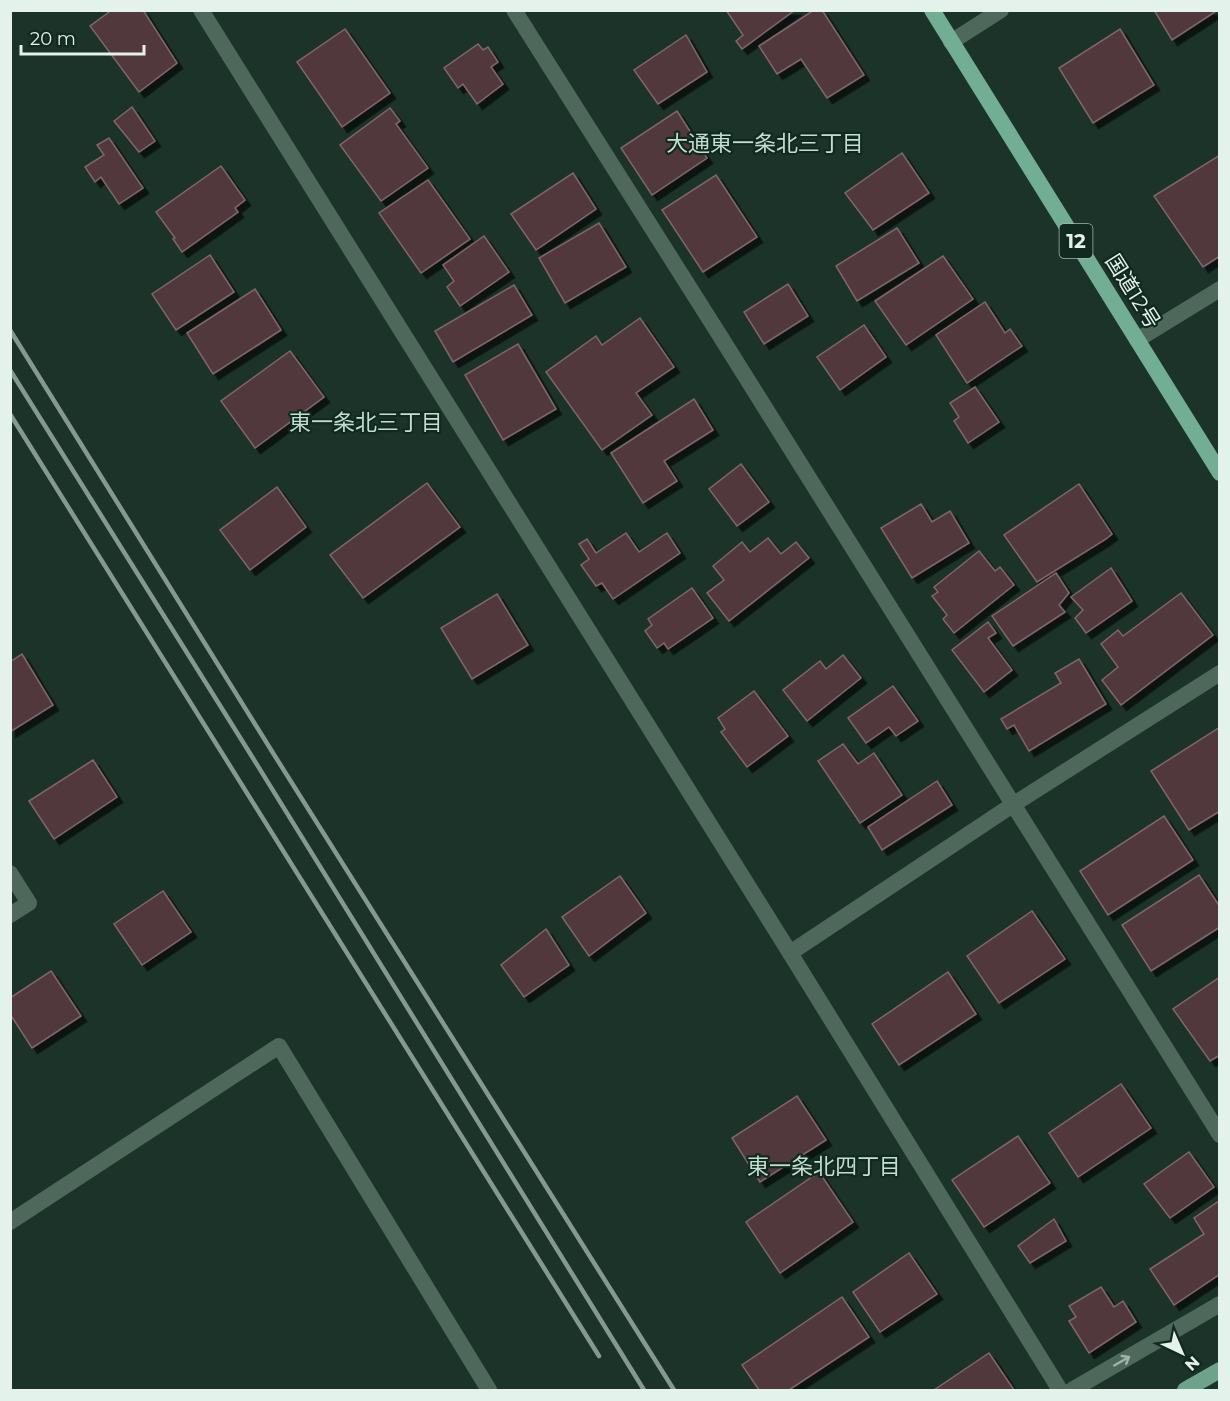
<svg xmlns="http://www.w3.org/2000/svg" width="1230" height="1401" font-family="Montserrat,'Noto Sans JP',sans-serif">
  <style>
    .building { fill: #51393c; stroke: #806569; stroke-width: 1.5; filter: url(#shadow) }
    .lines { fill: none; stroke-linecap: round; stroke-linejoin: round }
    .minor { stroke: #4e685c; stroke-width: 16 }
    .primary { stroke: #6ca38a; stroke-width: 16 }
    .trunk { stroke: #72ae93; stroke-width: 16 }
    .rail { stroke: #86998f; stroke-width: 4.5 }
    .oneway { stroke: #a0b4aa }
    .labels { text-anchor: middle; dominant-baseline: central; stroke-width: 4.5; stroke-linejoin: round; paint-order: stroke }
    .shield { fill: #11291f; stroke: #a4b6ad; stroke-width: 1.5 }
    .shield-label { font-size: 20px; font-weight: bold; fill: #e3f2ea }
    .street-label { font-size: 21px; fill: #e3f2ea; stroke: #11291f }
    .neighbourhood-label { font-size: 22px; fill: #c2ded0; stroke: #11291f }
  </style>
  <defs>
    <filter id="shadow"><feDropShadow dx="5.5" dy="5.5" stdDeviation="0" flood-color="#0009"/></filter>
  </defs>
  <rect width="100%" height="100%" fill="#1b3328"/>
  <g class="building">
    <polygon points="112,10 143,10 177,63 139,92 90,26"/>
    <polygon points="726,10 795,10 742,49 736,41 743,35"/>
    <polygon points="814,10 822,10 864,75 827,98 801,59 777,74 759,46"/>
    <polygon points="1154,10 1218,10 1172,40"/>
    <polygon points="345,29 390,93 342,127 297,62"/>
    <polygon points="1120,29 1154,85 1093,123 1059,68"/>
    <polygon points="686,35 707,72 658,104 634,70"/>
    <polygon points="478,44 483,50 488,47 498,62 491,67 503,84 477,104 463,84 458,88 444,68"/>
    <polygon points="132,107 155,141 139,152 114,121"/>
    <polygon points="390,108 400,121 396,124 428,168 381,201 340,145"/>
    <polygon points="677,111 707,158 652,195 621,148"/>
    <polygon points="109,138 143,188 119,204 101,177 95,182 85,167 104,155 97,145"/>
    <polygon points="902,153 929,193 873,230 845,193"/>
    <polygon points="1220,155 1220,256 1203,267 1154,196"/>
    <polygon points="221,166 245,200 235,208 238,212 182,252 173,239 175,238 156,212"/>
    <polygon points="573,173 596,209 536,250 511,214"/>
    <polygon points="716,175 757,237 703,272 662,210"/>
    <polygon points="428,180 470,239 421,273 379,213"/>
    <polygon points="599,223 626,267 565,303 539,258"/>
    <polygon points="897,228 919,263 857,301 836,266"/>
    <polygon points="484,236 509,272 460,306 447,287 454,281 443,265"/>
    <polygon points="210,255 234,292 176,330 152,294"/>
    <polygon points="943,256 973,299 906,345 875,301"/>
    <polygon points="788,284 808,316 764,344 744,312"/>
    <polygon points="514,285 532,315 453,362 435,331"/>
    <polygon points="255,289 281,330 213,374 187,333"/>
    <polygon points="985,302 1005,333 1010,329 1022,346 967,383 936,335"/>
    <polygon points="640,318 674,367 636,393 652,415 602,450 546,372 596,336 602,345"/>
    <polygon points="864,325 886,357 840,390 817,357"/>
    <polygon points="518,344 556,409 503,440 465,375"/>
    <polygon points="290,351 324,397 255,448 221,401"/>
    <polygon points="975,387 999,422 968,443 954,421 959,417 950,403"/>
    <polygon points="694,399 713,430 664,461 677,481 643,503 611,453"/>
    <polygon points="741,464 769,502 737,526 709,489"/>
    <polygon points="427,483 460,527 363,598 330,555"/>
    <polygon points="1079,484 1112,534 1106,539 1037,582 1004,535"/>
    <polygon points="277,487 306,527 250,570 220,530"/>
    <polygon points="921,504 932,522 950,511 969,543 912,578 881,528"/>
    <polygon points="626,533 639,552 667,533 680,553 613,599 602,583 596,586 581,565 589,559 579,544 587,539 596,553"/>
    <polygon points="768,538 781,554 796,542 809,558 729,621 707,593 724,580 713,566 742,542 750,552"/>
    <polygon points="979,551 995,571 1000,567 1014,585 954,633 943,619 947,615 932,596 938,592 934,587"/>
    <polygon points="1111,568 1132,601 1086,633 1075,618 1083,610 1071,597"/>
    <polygon points="1056,573 1069,593 1059,605 1065,612 1013,646 992,616"/>
    <polygon points="692,588 713,618 668,649 664,643 657,648 645,631 652,625 648,619"/>
    <polygon points="1181,593 1213,635 1121,705 1102,680 1118,667 1101,644 1118,630 1123,636"/>
    <polygon points="497,594 528,645 472,679 441,628"/>
    <polygon points="988,622 996,633 988,638 1012,670 984,692 952,650"/>
    <polygon points="22,654 53,705 10,732 10,662"/>
    <polygon points="843,655 861,678 807,721 783,690 820,661 826,669"/>
    <polygon points="1079,659 1106,704 1029,751 1014,725 1007,729 1001,719 1061,683 1055,673"/>
    <polygon points="893,686 918,721 896,736 889,727 866,743 848,718"/>
    <polygon points="754,691 788,736 747,767 721,732 725,729 718,718"/>
    <polygon points="1220,727 1220,811 1189,830 1151,771"/>
    <polygon points="843,744 858,764 874,753 902,795 860,823 818,761"/>
    <polygon points="93,760 117,797 54,839 29,801"/>
    <polygon points="937,781 952,805 882,850 868,827"/>
    <polygon points="1164,816 1193,860 1108,915 1080,871"/>
    <polygon points="1199,875 1220,907 1220,927 1151,971 1122,925"/>
    <polygon points="620,876 646,913 589,956 562,917"/>
    <polygon points="163,891 191,932 142,965 114,924"/>
    <polygon points="1032,911 1065,959 999,1003 967,956"/>
    <polygon points="546,929 569,965 524,997 501,965"/>
    <polygon points="51,971 81,1016 32,1048 10,1014 10,998"/>
    <polygon points="948,972 976,1014 899,1065 872,1024"/>
    <polygon points="1220,977 1220,1055 1210,1061 1173,1009"/>
    <polygon points="1121,1084 1151,1128 1078,1177 1049,1133"/>
    <polygon points="797,1096 826,1140 760,1182 732,1138"/>
    <polygon points="1018,1136 1050,1183 984,1227 952,1180"/>
    <polygon points="1189,1152 1214,1187 1170,1218 1144,1184"/>
    <polygon points="819,1172 853,1222 780,1273 746,1222"/>
    <polygon points="1219,1201 1220,1274 1174,1305 1150,1269 1204,1234 1194,1218"/>
    <polygon points="1054,1219 1066,1241 1030,1263 1018,1246"/>
    <polygon points="909,1253 937,1294 880,1332 853,1292"/>
    <polygon points="1101,1287 1114,1307 1123,1301 1136,1322 1089,1353 1069,1321 1076,1317 1069,1306"/>
    <polygon points="842,1297 869,1337 789,1390 759,1390 742,1365"/>
    <polygon points="989,1353 1014,1390 934,1390"/>
  </g>
  <g class="lines">
    <g class="minor">
      <polyline points="201,10 790,953 1060,1390"/>
      <path d="M514,10c237,374 473,749 706,1125"/>
      <polyline points="951,42 1001,10"/>
      <polyline points="1137,340 1220,289"/>
      <polyline points="10,873 29,903 10,915"/>
      <polyline points="790,953 1014,804 1220,673"/>
      <polyline points="10,1222 279,1046 489,1390"/>
      <polyline points="1072,1390 1220,1304"/>
    </g>
    <polyline class="primary" points="1185,1390 1220,1370"/>
    <polyline class="trunk" points="932,10 1220,473"/>
    <g class="rail">
      <polyline points="10,330 273,753 674,1390"/>
      <polyline points="10,370 251,755 644,1390"/>
      <polyline points="10,414 599,1356"/>
    </g>
  </g>
  <defs><path id="oneway-shaft" d="M-6 0H5M1.5-3L5.5 0L1.5 3" fill="none" stroke-width="1.6" stroke-linecap="round" stroke-linejoin="round" transform="scale(1.5)"/></defs>
  <use class="oneway" href="#oneway-shaft" transform="translate(1122 1361) rotate(-30)"/>
  <g class="labels">
    <rect class="shield" x="1059.5" y="224" width="33" height="34" rx="4.5"/>
    <g class="shield-label">
      <text x="1076" y="241">12</text>
    </g>
    <g class="street-label">
      <text transform="translate(1133 291) rotate(58)">国道12号</text>
    </g>
    <g class="neighbourhood-label">
      <text x="765" y="143">大通東一条北三丁目</text>
      <text x="366" y="422">東一条北三丁目</text>
      <text x="824" y="1166">東一条北四丁目</text>
    </g>
  </g>
  <rect width="1230" height="1401" fill="none" stroke="#e3f2ea" stroke-width="24"/>
  <g transform="translate(1182 1353) rotate(136)" stroke="#11291f" stroke-width="4.5" paint-order="stroke">
  <path d="M0-4.5L10 22L0 15L-10 22Z" fill="#e3f2ea"/>
  <text y="-9" font-size="16" font-weight="bold" text-anchor="middle" fill="#e3f2ea">N</text>
  </g>
  <path d="M21 45v9h123v-9" fill="none" stroke="#e3f2ea" stroke-width="3"/>
  <text x="30" y="45" font-size="18" fill="#e3f2ea" stroke="#11291f" stroke-width="4.5" paint-order="stroke">20 m</text>
</svg>
